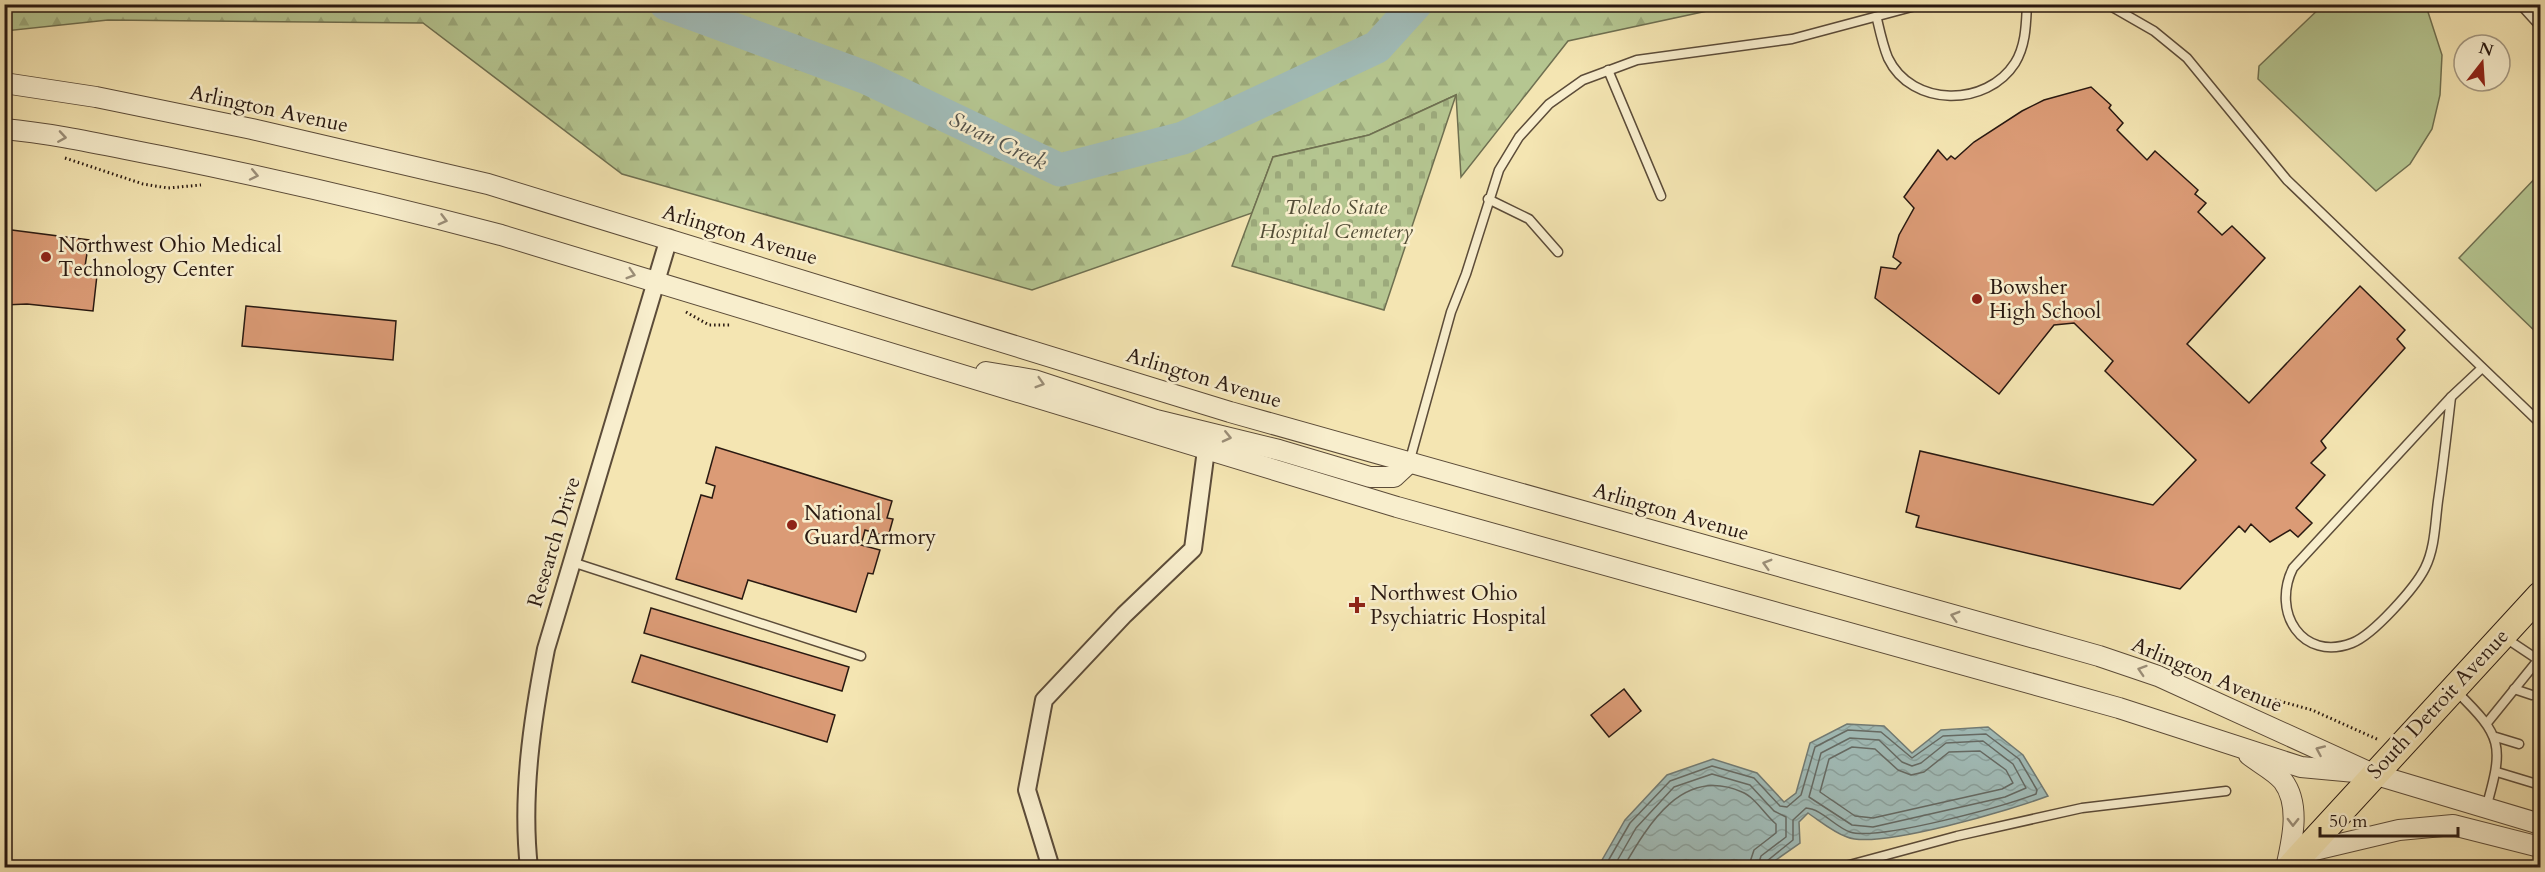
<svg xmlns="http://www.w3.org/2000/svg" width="2545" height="872" font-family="Cardo,serif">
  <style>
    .forest { fill: url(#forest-firs); stroke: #6f7051; stroke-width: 1.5 }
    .cemetery { fill: url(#cemetery-stones); stroke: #6f7051; stroke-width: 1.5 }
    .pitch { fill: #b5c691; stroke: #6f7051; stroke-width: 1.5 }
    .water { fill: url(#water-waves); stroke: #717b75; stroke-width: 1.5 }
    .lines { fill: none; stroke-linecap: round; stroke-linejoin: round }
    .shore { stroke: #656a64; stroke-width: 1.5 }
    .river { stroke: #a1bcb8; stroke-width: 33 }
    .building { fill: #db9b76; stroke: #291911; stroke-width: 1.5 }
    .service-casing { stroke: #5c4c39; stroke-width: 11 }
    .minor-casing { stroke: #5c4c39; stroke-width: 20 }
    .tertiary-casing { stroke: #5c4c39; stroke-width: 22 }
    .primary-casing { stroke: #291911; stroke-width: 28 }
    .path { stroke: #291911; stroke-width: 3; stroke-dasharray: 1.5 3; stroke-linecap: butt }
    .service { stroke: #f8eecd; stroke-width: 8 }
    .minor { stroke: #f8eecd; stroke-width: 16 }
    .tertiary { stroke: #f8eecd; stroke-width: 20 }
    .primary { stroke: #f4e5b2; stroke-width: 26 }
    .oneway { stroke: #9b8e78 }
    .poi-dot { fill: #8f2418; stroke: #f8eecd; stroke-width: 2 }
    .labels { text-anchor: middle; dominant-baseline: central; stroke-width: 5; stroke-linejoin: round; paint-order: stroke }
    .street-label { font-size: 21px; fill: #291911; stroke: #f8eecd }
    .park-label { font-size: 21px; font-style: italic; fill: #534d37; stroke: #f8eecd }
    .poi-label { font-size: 21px; fill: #291911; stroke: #f8eecd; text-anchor: start }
    .water-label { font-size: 22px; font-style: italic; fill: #53524b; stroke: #f8eecd }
  </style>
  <defs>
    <pattern id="forest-firs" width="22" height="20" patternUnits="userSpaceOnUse" patternTransform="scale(1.5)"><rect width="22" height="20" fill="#b5c691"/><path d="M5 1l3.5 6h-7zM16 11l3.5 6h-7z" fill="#9caa7c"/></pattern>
    <pattern id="cemetery-stones" width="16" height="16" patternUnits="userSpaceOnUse" patternTransform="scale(1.5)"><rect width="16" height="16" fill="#b5c691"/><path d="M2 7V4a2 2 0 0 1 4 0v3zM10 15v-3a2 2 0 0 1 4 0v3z" fill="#9caa7c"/></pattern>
    <pattern id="water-waves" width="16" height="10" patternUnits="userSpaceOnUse" patternTransform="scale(1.5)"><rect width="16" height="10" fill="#a1bcb8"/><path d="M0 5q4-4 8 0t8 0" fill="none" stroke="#8ba19d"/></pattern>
  </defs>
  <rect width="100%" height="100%" fill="#f4e5b2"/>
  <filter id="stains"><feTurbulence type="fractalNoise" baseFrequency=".00333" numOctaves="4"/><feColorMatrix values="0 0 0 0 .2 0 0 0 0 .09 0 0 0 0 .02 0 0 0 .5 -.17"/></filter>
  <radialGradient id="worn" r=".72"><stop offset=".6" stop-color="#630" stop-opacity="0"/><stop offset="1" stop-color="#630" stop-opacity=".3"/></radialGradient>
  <polygon class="forest" points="4,5 1735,5 1568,41 1461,177 1456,95 1369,135 1273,157 1252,213 1032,290 622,174 423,23 108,20 5,31"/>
  <polygon class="cemetery" points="1456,95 1384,310 1232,266 1273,157 1369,135"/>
  <g class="pitch">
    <polygon points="2323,5 2423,5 2427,9 2442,55 2440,95 2432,129 2410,164 2376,191 2258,79 2259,66"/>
    <polygon points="2540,173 2540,336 2459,258"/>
  </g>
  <path class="water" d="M1847,724l37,2 28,27 29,-23 47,-3 35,28 25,41c-34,13 -171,54 -201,41 -14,-5 -27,-16 -39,-24l-9,9 1,21 -34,24h-168l27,-47 42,-45 46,-16 44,14 27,29 12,-9 14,-50z"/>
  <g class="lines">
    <g class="shore">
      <polygon points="1850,738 1879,740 1902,762 1912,766 1921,763 1946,743 1983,741 2013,764 2026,788 2005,797 1873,827 1852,825 1809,797 1821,753"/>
      <polygon points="1852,747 1875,749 1898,770 1911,775 1924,772 1949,752 1980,751 2006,770 2013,783 2002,789 1873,818 1855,816 1820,792 1829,759"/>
      <path d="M1604,868l26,-45 40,-42 42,-15 42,12 26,28 7,1 14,-12 14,-48 33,-17 33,2 31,26 31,-22 43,-2 33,25 18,31 -1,4c-32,12 -157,47 -186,38 -15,-5 -28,-23 -44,-24l-13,12v20l-26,21 -2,7"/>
      <polyline points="1613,868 1636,828 1674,787 1712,774 1750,785 1774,811 1786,817 1786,837 1761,856 1757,868"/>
      <path d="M1623,868c26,-45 60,-102 119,-76 13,5 23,23 34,32v9l-22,17 -6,18"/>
    </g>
    <polyline class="river" points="666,4 867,78 1060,170 1183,138 1377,47 1416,4"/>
  </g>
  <g class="building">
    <polygon points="2091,87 2111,105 2109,108 2123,123 2117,130 2147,160 2155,151 2198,190 2195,194 2206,203 2198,212 2222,235 2232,226 2265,258 2187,344 2249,403 2360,286 2405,330 2397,339 2405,348 2321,441 2326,448 2311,463 2325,475 2296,508 2312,523 2298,537 2290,530 2270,542 2251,524 2245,532 2239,526 2180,589 1916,527 1919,516 1906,512 1920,451 2153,505 2196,460 2105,371 2113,361 2074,323 2054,325 1999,394 1875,298 1881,267 1896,269 1901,263 1893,257 1899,235 1914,208 1904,197 1938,150 1947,160 1951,156 1955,159 1974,142 2022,111 2044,100"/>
    <polygon points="4,229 89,240 84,273 97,275 93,311 27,304 4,305"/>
    <polygon points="246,306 396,321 393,360 242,346"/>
    <polygon points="716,447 892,501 887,518 893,519 888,537 865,530 861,545 880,550 873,574 868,573 856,612 748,580 742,599 676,579 701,495 712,498 715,486 706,483"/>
    <polygon points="651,608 849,667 842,691 644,633"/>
    <polygon points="641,655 835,715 827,742 632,682"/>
    <polygon points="1624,689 1641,711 1609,737 1591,715"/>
  </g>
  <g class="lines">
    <defs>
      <g id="service">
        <polyline points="2107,4 2154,31 2187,58 2287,180 2540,423"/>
        <polyline points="2520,4 2540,26"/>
        <path d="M1877,19c3,13 6,27 11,39 24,50 99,49 127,5 11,-18 11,-39 12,-59"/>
        <polyline points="1608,70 1661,196"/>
        <polyline points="1488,199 1529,219 1558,252"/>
        <path d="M2451,397c-4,35 -8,70 -13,104 -3,23 -3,47 -13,67 -10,20 -52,67 -73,75 -50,19 -81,-31 -59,-75z"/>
        <polyline points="2451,397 2482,368"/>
        <polyline points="1409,463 1451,312 1466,274 1499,170 1519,137 1549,104 1583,80 1637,60 1792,39 1923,4"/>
        <polyline points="572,562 861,656"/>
        <polyline points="2504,637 2540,661"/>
        <polyline points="2514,689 2532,695"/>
        <path d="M2456,691c47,46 48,54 30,117"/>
        <polyline points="2487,723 2538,660"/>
        <polyline points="2496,737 2519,744"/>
        <polyline points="2497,772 2540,785"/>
        <polyline points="1838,868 1957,836 2082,808 2226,791"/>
      </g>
      <g id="minor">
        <path d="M529,868c-8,-72 3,-148 17,-219l123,-411"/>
        <polyline points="1051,868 1027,790 1044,700 1124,615 1193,549 1206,450"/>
      </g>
      <g id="tertiary">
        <polyline points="4,83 96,97 252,129 488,184 1230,412 2099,656 2158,676 2373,774 2540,824"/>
        <path d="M4,129c55,5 109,18 162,28 113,23 224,49 335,78l896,272 722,201 182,59 54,5"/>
        <polyline points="986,372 1034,380 1156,420 1279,450 1370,477 1394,477 1409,463"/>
        <path d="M2249,755c10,8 26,16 34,26 18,24 9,60 3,87"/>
        <polyline points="2302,853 2399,830 2453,825 2540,847"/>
      </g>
      <polyline id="primary" points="2289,868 2540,595"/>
    </defs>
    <use href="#service" class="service-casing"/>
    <use href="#minor" class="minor-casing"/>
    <use href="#tertiary" class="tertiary-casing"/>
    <use href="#primary" class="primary-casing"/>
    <g class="path">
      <polyline points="65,158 143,184 168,188 201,185"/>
      <polyline points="686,312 709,325 730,325"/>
      <polyline points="2236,689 2312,710 2379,740"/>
    </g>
    <use href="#service" class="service"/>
    <use href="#minor" class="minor"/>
    <use href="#tertiary" class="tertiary"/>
    <use href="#primary" class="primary"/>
  </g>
  <defs><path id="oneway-chevron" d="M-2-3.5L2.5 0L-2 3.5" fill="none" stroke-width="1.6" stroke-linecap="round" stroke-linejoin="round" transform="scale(1.5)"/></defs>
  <g class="oneway">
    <use href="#oneway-chevron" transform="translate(62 137) rotate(9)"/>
    <use href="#oneway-chevron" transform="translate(254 175) rotate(12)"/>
    <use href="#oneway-chevron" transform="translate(443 220) rotate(15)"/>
    <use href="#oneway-chevron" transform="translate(631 274) rotate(17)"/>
    <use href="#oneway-chevron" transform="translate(1040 383) rotate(17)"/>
    <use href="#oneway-chevron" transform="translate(1227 437) rotate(13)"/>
    <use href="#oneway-chevron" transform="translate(1767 564) rotate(-164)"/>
    <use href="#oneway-chevron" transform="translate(1955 616) rotate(-164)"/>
    <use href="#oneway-chevron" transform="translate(2142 670) rotate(-162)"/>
    <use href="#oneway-chevron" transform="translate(2320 750) rotate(-156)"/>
    <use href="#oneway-chevron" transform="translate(2293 822) rotate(91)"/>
  </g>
  <g class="poi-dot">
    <circle cx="46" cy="257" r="6"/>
    <circle cx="1977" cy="299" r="6"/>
    <circle cx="792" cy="525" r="6"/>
    <path d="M1354 596h6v6h6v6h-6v6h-6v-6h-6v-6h6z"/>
  </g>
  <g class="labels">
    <g class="street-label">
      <text transform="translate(269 109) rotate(12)">Arlington Avenue</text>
      <text transform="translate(740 235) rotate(17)">Arlington Avenue</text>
      <text transform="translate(1204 378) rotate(17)">Arlington Avenue</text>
      <text transform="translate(1671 512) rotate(16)">Arlington Avenue</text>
      <text transform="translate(554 542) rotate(-73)">Research Drive</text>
      <text transform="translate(2207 675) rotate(23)">Arlington Avenue</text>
      <text transform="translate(2438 704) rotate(-47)">South Detroit Avenue</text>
    </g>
    <g class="park-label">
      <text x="1336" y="207">Toledo State<tspan x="1336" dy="24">Hospital Cemetery</tspan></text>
    </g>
    <g class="poi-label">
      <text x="58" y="245">Northwest Ohio Medical<tspan x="58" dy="24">Technology Center</tspan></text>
      <text x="1989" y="287">Bowsher<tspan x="1989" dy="24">High School</tspan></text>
      <text x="804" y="513">National<tspan x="804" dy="24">Guard Armory</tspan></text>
      <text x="1370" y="593">Northwest Ohio<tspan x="1370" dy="24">Psychiatric Hospital</tspan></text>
    </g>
    <g class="water-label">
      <text transform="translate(998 141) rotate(26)">Swan Creek</text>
    </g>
  </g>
  <rect width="2545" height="872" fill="none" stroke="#f4e5b2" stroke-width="24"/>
  <rect x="6" y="6" width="2533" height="860" fill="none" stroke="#291911" stroke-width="3"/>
  <rect x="12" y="12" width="2521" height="848" fill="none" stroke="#291911" stroke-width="1.5"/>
  <g transform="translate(2482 63) rotate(17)"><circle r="28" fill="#f8eecd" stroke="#a59982" stroke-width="1.5"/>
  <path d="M0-4.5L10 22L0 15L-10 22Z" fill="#8f2418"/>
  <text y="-9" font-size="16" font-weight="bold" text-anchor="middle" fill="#291911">N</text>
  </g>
  <path d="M2320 827v9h138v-9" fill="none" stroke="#291911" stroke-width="3"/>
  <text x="2329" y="827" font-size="18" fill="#291911" stroke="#f8eecd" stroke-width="4.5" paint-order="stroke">50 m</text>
  <rect width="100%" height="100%" filter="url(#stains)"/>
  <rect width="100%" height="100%" fill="url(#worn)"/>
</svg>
